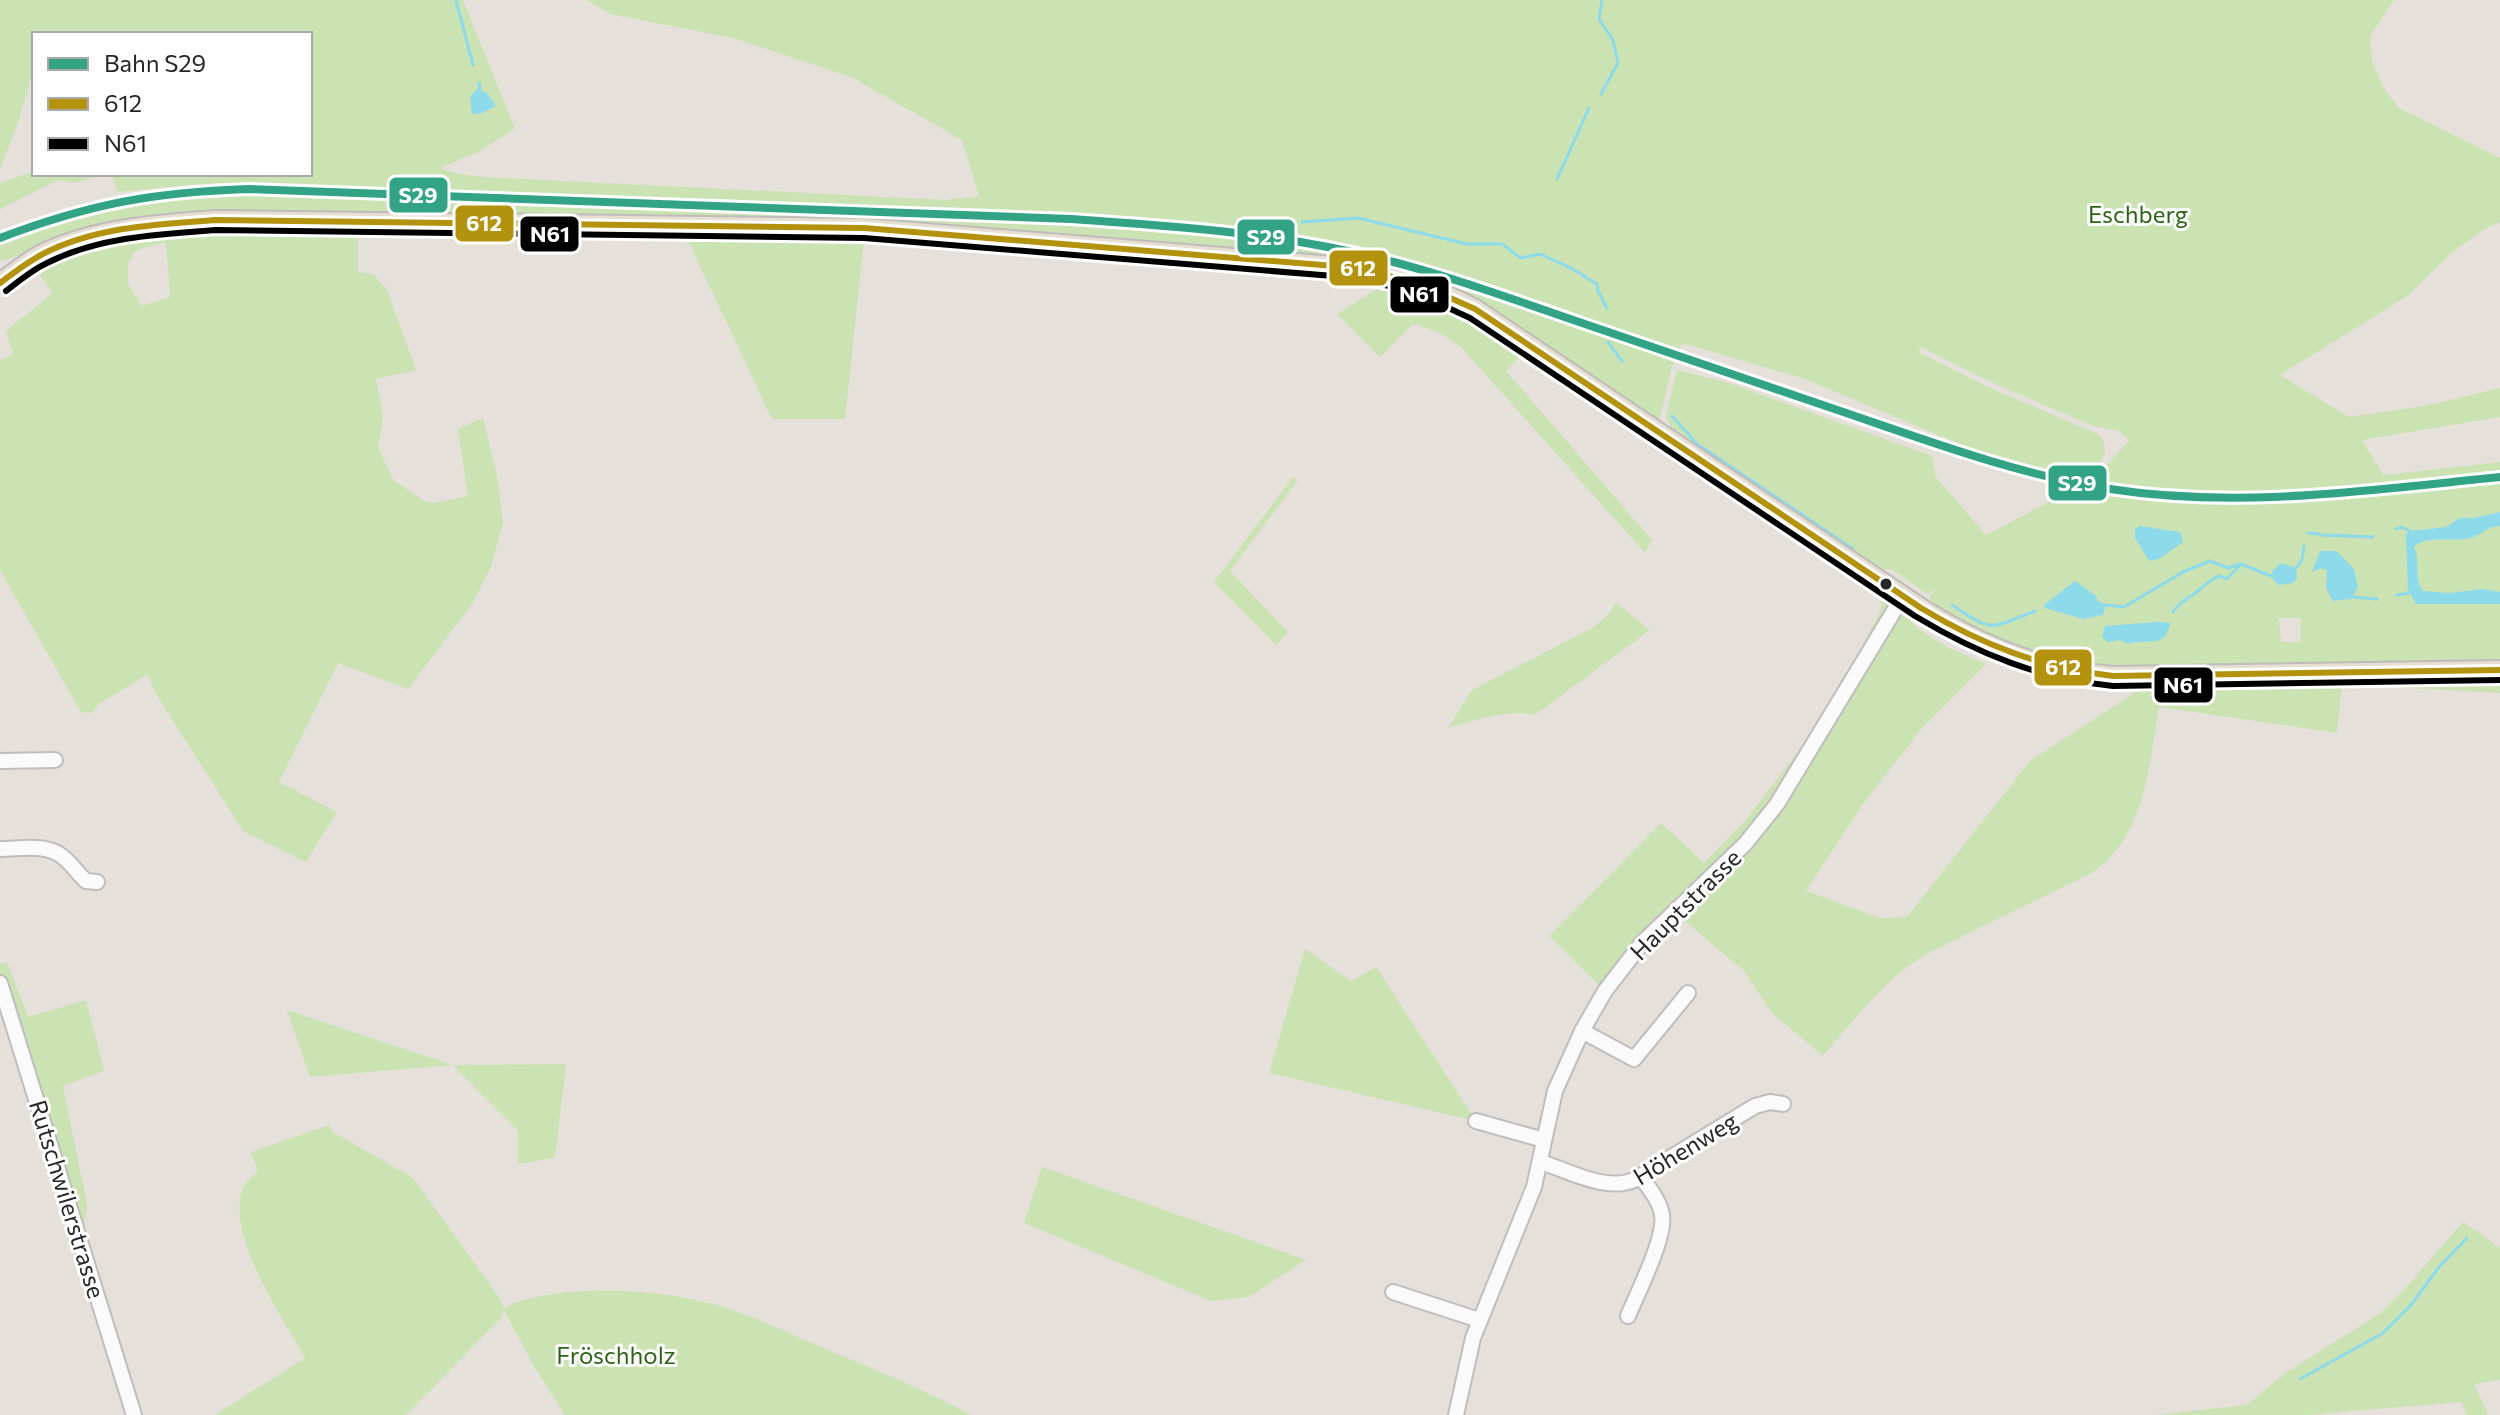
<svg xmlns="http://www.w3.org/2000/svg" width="2500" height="1415" font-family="Commissioner,sans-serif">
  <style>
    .green { fill: #cbe2b3; fill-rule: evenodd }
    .water { fill: #8ddaea }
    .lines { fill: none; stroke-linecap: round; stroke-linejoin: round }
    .stream { stroke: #8ddaea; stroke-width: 3 }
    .minor-casing { stroke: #bfbdbd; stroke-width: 18 }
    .major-casing { stroke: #bfbcbb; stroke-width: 22 }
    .minor { stroke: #fbfafa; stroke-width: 14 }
    .major { stroke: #e6ded1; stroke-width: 18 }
    .bus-1-casing { stroke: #fff; stroke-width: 12 }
    .bus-2-casing { stroke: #fff; stroke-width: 12 }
    .bus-1 { stroke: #b3920e; stroke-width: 6 }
    .bus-2 { stroke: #000; stroke-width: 6 }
    .rail-1-casing { stroke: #fff; stroke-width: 14 }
    .rail-1 { stroke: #32a384; stroke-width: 8 }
    .bus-dot { fill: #272727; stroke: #fff; stroke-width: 3 }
    .labels { text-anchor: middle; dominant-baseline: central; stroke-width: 6; stroke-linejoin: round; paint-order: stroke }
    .park-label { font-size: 24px; fill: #2e6317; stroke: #fff }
    .street-label { font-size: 24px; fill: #272727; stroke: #fff }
    .line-badge { stroke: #fff; stroke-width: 3 }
    .badge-label { font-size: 22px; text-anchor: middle; font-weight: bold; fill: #fff }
  </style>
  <rect width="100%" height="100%" fill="#e6e0db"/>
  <g class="green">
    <path d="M0,0h463l52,129 -37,23 -38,16 19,6 25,3 462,23 33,-4 -17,-56 -111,-63 -118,-39 -123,-24 -23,-14h1807l-24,36 2,26 13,28 14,18 101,50v64l-16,7 -35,26 -43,42 -126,78 69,42 76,-11 75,-18v29l-138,23 21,35 117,-13v11l-245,21 -67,-1 -107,-13 -59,-13 -65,-24 -152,-64 -123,-36 -11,27 -15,65 217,151 47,44 27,17 39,17 -62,62 -62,79 -56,86 74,27 27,-1 123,-156 111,-73v-12l-68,-11 -75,-22 -63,-36 -6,-9 7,-10 -9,6 -34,-24 -16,-2 -204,-136 -7,-16 11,-46 49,12 206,74 3,20 51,59 89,-47 107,14h73l245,-20v211l-158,-9 -5,49 -178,-26c-10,58 -13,131 -69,167l-164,80c-42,25 -71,65 -103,102l-51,-43 -28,-42 -71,-60 -68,80 -56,-55 112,-113 43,40 40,-41 53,-69 7,5 77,-148 1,-13 -358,-244 -18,18 146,169 -7,13 -184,-206 -23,-15 -25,-8 -33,33 -43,-43 41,-26 -6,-8 -508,-40 -19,179h-73l-85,-181 -231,-2 -35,-14 -208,6 -4,6 12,-4 137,2v40l15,2 14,16 29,80 -40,9 7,38 -5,30 15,33 31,21 11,2 33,-7 -10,-67 25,-11 14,58 6,47 -12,44 -19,37 -64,85 -70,-26 -59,119 58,30 -31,50 -63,-31 -90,-142 -5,-15 -49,30 -7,9 -11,-1 -81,-142v-210l13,-6 -7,-23 47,-38 -29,-39 -24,7v-17l73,-25 42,-11 87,-12 -2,-12 -82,8 -7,-18h199v-140h-276l-3,44 -14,48 -17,43zM166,242l4,55 -28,9 -14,-22v-20l6,-11 8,-5zM1921,347l66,33 106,46 26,5 11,9 -34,36h-7l16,-22 -1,-13 -7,-7 -113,-49 -66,-33zM2279,618h22v24h-20z"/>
    <polygon points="34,171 34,174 107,174 74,183 58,180 0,209 0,183"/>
    <polygon points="1293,477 1297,481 1230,571 1288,632 1276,645 1214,582"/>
    <path d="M1616,603l34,27 -115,85c-30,-6 -58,5 -87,13l24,-38 120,-62 15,-12z"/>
    <polygon points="1305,949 1351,981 1376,967 1476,1121 1269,1073"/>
    <polygon points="7,962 28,1017 86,1000 104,1071 63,1086 87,1205 82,1244 0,1000 0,964"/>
    <polygon points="287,1010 453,1065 566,1064 555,1158 518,1164 518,1131 453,1065 310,1077"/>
    <path d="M329,1125l4,7 80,46 86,119 5,11c50,-26 162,-19 216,-2 33,10 64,25 96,39 53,22 105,43 155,70h-406l-31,-49 -30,-56 -3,8 -95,97h-191l90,-57c-22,-41 -78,-119 -63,-168 2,-7 10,-14 16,-19l-7,-19z"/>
    <polygon points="1042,1167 1306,1260 1249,1297 1211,1301 1024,1223"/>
    <polygon points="2463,1222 2500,1248 2500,1380 2474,1384 2488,1415 2467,1415 2461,1402 2305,1415 2155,1415 2246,1405 2287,1372 2379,1314 2410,1283"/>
  </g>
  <g class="water">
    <polygon points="477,89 487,93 496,106 482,113 472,114 470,97"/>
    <path d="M2500,512v14c-12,0 -19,9 -29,12 -16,5 -45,-4 -57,9 7,13 -1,32 9,44l26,2 33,-4 18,3v12h-84l-8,-15 -2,-55 4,-3 36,-4 14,-9h14z"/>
    <polygon points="2140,526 2180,532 2183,542 2159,559 2149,561 2135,538 2135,529"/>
    <polygon points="2320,551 2336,551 2354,569 2358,587 2351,599 2333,601 2326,588 2327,570 2321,568 2312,572"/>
    <polygon points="2281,563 2296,568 2297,578 2293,583 2279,585 2273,580 2272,571"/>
    <polygon points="2075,581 2095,595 2099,602 2106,604 2103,615 2083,619 2045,608 2044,605"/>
    <path d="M2157,622l14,1c-2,3 -3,8 -5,12 -7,11 -28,4 -38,9l-8,-4 -12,2 -6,-5 3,-11z"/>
  </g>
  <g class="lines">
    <g class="stream">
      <polyline points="456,0 473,65"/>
      <polyline points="479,83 480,89"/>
      <polyline points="1601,94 1618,63 1613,40 1599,19 1602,0"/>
      <polyline points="1557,179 1589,108"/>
      <polyline points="1302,222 1358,218 1467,244 1502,244 1521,258 1540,254 1571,268 1597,284 1598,291 1607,308"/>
      <polyline points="1608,342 1622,361"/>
      <polyline points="1672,416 1697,444 1853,549"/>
      <polyline points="2396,529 2402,527 2410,531"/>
      <polyline points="2308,533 2319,534"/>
      <polyline points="2322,535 2373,537"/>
      <polyline points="2296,568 2302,560 2304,546"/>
      <polyline points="2397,595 2409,593"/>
      <polyline points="2352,597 2377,599"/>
      <path d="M1952,605c42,28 37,24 83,6"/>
      <polyline points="2106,605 2124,607 2183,572 2210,561 2228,568 2241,564 2271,576"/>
      <path d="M2173,612c7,-11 15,-13 25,-21 8,-6 11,-11 21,-15l8,3 13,-14"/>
      <polyline points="2300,1379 2383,1333 2410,1306 2439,1267 2467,1238"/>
    </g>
    <defs>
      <g id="minor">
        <polyline points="0,761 55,760"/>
        <path d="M0,849c21,0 46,-6 63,8 9,7 15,17 23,24l11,1"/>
        <polyline points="0,983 134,1415"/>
        <polyline points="1582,1031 1634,1059 1688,993"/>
        <polyline points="1476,1121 1544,1140"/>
        <path d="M1541,1162c28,9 65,30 93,18l121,-74 15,-4 13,2"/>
        <polyline points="1393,1292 1479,1320"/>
        <path d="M1628,1316c9,-22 38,-79 34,-101 -2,-14 -13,-27 -21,-38"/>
        <polyline points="1456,1415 1473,1338 1534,1187 1555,1091 1582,1031 1605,991 1642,943 1745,844 1777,804 1903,596"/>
      </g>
      <path id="major" d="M0,283c15,-11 29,-23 46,-31 53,-24 114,-28 170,-32l648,8 495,40c42,8 79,21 116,41l446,299c62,39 119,62 192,68l387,-6"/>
    </defs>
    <use href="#minor" class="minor-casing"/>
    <use href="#major" class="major-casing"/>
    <use href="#minor" class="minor"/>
    <use href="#major" class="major"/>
    <defs>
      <path id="bus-1" d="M0,283c13,-10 26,-20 41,-28 52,-28 117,-31 175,-35l648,8 495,40 60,16 56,25 446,299c61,37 121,60 192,68l387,-6"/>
      <path id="bus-2" d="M6,291c13,-10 26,-21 41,-28 51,-26 113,-29 169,-33l648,8 494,40 58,15 54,25 445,298c63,38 125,63 198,70l387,-6"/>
    </defs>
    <use href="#bus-1" class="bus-1-casing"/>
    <use href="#bus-2" class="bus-2-casing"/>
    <use href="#bus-1" class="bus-1"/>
    <use href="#bus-2" class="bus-2"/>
    <defs>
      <path id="rail-1" d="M0,238c89,-34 154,-46 249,-49l822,30c104,7 206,14 307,39 69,17 137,42 204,65 91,31 182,62 273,93 84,29 167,59 255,73 129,20 261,1 390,-12"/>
    </defs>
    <use href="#rail-1" class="rail-1-casing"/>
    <use href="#rail-1" class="rail-1"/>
  </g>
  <circle class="bus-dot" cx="1886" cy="584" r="7"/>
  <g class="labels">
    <g class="park-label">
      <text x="2138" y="213">Eschberg</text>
      <text x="616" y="1354">Fröschholz</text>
    </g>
    <g class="street-label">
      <text transform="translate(1685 904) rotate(-45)">Hauptstrasse</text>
      <text transform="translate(1685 1148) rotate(-31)">Höhenweg</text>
      <text transform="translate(68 1199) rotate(73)">Rutschwilerstrasse</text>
    </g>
  </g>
  <g class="line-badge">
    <rect x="388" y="176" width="61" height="38" rx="8" fill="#32a384"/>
    <rect x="454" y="204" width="61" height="39" rx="8" fill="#b3920e"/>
    <rect x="519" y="215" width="61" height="38" rx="8" fill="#000"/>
    <rect x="1236" y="218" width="60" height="38" rx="8" fill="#32a384"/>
    <rect x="1328" y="249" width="61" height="38" rx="8" fill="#b3920e"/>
    <rect x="1389" y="275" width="61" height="39" rx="8" fill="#000"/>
    <rect x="2047" y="464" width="61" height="38" rx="8" fill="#32a384"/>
    <rect x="2033" y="648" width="60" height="39" rx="8" fill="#b3920e"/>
    <rect x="2153" y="666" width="61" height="38" rx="8" fill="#000"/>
  </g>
  <g class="badge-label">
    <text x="418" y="203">S29</text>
    <text x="484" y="231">612</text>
    <text x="550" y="242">N61</text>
    <text x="1266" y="245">S29</text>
    <text x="1358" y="276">612</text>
    <text x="1419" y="302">N61</text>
    <text x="2077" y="491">S29</text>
    <text x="2063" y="675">612</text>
    <text x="2183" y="693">N61</text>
  </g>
  <rect x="32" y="32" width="280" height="144" fill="#ffffff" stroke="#a9a9a9" stroke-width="2"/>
  <rect x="48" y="58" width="40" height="12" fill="#32a384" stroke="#a9a9a9" stroke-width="2"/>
  <text x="104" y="72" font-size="24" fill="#272727">Bahn S29</text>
  <rect x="48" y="98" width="40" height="12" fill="#b3920e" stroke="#a9a9a9" stroke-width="2"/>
  <text x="104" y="112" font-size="24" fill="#272727">612</text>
  <rect x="48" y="138" width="40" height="12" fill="#000000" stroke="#a9a9a9" stroke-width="2"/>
  <text x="104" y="152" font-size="24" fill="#272727">N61</text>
</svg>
